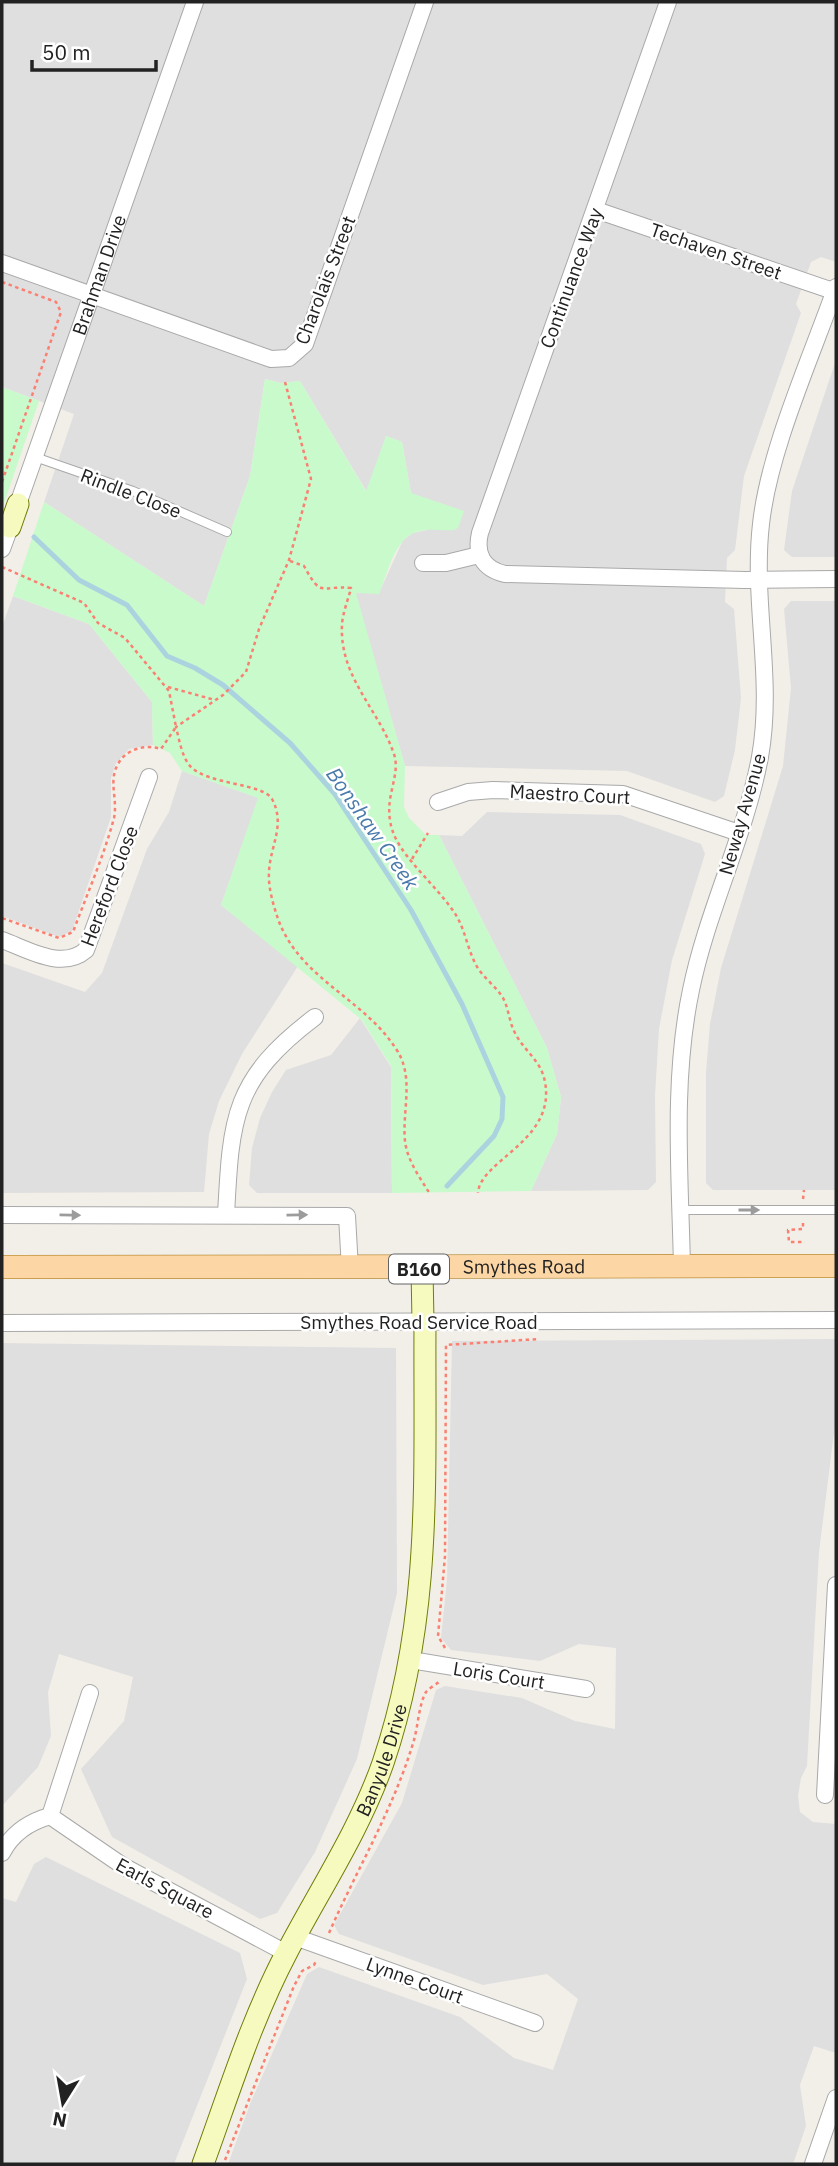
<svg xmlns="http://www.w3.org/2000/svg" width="838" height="2166" font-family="'IBM Plex Sans',sans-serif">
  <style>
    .residential { fill: #e0dfdf }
    .park { fill: #c8facc }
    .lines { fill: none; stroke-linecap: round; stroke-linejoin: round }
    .stream { stroke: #aad3df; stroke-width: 5 }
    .lane-casing { stroke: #a9a9a9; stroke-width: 10 }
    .street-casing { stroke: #a9a9a9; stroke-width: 18 }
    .secondary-casing { stroke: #707d05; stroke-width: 23 }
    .primary-casing { stroke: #a06b00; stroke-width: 24 }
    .path { stroke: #fa8072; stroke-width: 2.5; stroke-dasharray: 3.5 3.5; stroke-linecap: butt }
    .lane { stroke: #fff; stroke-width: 8 }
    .street { stroke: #fff; stroke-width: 16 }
    .secondary { stroke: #f7fabf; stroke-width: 21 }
    .primary { stroke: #fcd6a4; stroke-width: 23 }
    .oneway { fill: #9c9c9c }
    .labels { text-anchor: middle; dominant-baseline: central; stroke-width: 5; stroke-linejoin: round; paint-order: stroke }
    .shield { fill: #fff; stroke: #646464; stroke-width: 2 }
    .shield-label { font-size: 18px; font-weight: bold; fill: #222 }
    .street-label { font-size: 19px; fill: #222; stroke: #fff }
    .water-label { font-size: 21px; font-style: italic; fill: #4a7aab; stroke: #fff }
  </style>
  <rect width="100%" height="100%" fill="#f2efe9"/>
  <g class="residential">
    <polygon points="2,2 836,2 836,262 821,257 811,262 796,304 801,313 744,476 735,550 727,558 725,602 734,609 741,698 735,750 724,796 715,802 627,771 405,766 355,593 379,593 403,540 413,533 427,530 411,493 402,442 386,436 367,492 300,381 281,383 265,379 250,476 204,606 44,502 74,414 2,387"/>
    <polygon points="836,360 836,557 792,557 784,550 792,491"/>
    <polygon points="13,596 89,624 152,702 153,745 129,749 116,763 111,778 111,817 72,931 59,937 2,916 2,627"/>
    <polygon points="791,601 836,601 836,1190 713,1190 706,1183 706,1072 710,1024 721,968 783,766 791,688 784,609"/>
    <polygon points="182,771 259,798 221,905 298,966 242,1054 219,1101 209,1134 204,1192 2,1193 2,963 85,992 102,973 147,849 169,812"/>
    <polygon points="487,812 620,815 701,844 705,854 672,960 659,1029 655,1096 656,1182 648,1190 531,1191 557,1134 561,1097 547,1048 439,835 462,836"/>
    <polygon points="360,1018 391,1067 392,1193 257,1193 249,1185 252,1148 260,1118 272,1092 286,1070 331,1055"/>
    <polygon points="836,1339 836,1417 819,1552 807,1766 801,1778 798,1796 800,1812 813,1822 836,1824 836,2053 814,2046 800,2085 806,2126 793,2164 228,2164 250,2104 307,1974 319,1967 460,2017 514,2058 553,2070 578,1999 547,1974 483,1985 339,1934 334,1925 402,1803 436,1690 445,1686 522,1698 575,1721 615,1729 616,1648 579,1644 540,1661 451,1650 441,1638 447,1579 452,1341"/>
    <polygon points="2,1343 396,1348 397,1593 357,1759 315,1852 277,1913 260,1919 112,1837 81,1769 124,1721 133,1677 59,1654 48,1692 51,1736 38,1767 2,1806"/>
    <polygon points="46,1857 240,1953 247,1979 174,2164 2,2164 2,1898 16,1902 34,1864"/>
  </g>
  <g class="park">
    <path d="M265,379l16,4 19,-2 66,110 20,-55 16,6 9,51 53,18 -6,17 -4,2c-11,1 -23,-2 -34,1 -25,4 -32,42 -41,63l-23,-1 49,173 -1,41 5,11 17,17h13l108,213 14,49 -4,37 -26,57 -139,2 -1,-127 -29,-46 -141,-115 37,-107 -76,-27 -12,-18 -17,-8 -1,-43 -63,-78 -76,-28 31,-94 160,104 46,-130z"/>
    <polygon points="2,387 39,401 2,509"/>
  </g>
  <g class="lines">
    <polyline class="stream" points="34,537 79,580 127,605 167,656 195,668 223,685 290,743 334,793 411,910 462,1004 503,1097 502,1119 494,1136 447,1186"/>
    <defs>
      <g id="lane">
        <polyline points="35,457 133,491 227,532"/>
        <polyline points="681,1210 836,1210"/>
      </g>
      <g id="street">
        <path d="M668,2l-188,531c-5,21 3,36 25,41l240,6 91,-1"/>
        <polyline points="596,210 836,292"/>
        <polyline points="2,263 271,359 289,358 305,344 425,2"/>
        <path id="s1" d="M18,504l177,-502"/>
        <polyline points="2,549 10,527"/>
        <polyline points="423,563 446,563 479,555"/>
        <polyline points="438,802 468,792 493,790 623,794 739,833"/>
        <path d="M2,940c25,9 60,31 84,10l63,-173"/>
        <polyline points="2,1215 347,1216 350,1269"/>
        <path d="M226,1215c5,-98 7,-136 89,-198"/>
        <path d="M682,1266c-2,-91 -10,-186 9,-276 16,-79 54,-153 69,-233 14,-78 -8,-155 1,-233 8,-74 50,-166 75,-237"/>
        <polyline points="2,1323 836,1320"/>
        <polyline points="411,1660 586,1689"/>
        <polyline points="90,1693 50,1816 123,1866 286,1953"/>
        <polyline points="825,1795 836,1585"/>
        <path d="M2,1853c10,-20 27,-31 48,-37"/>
        <polyline points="295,1937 535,2023"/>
        <polyline points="813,2164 836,2098"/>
      </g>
      <g id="secondary">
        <polyline points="10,527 18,504"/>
        <polyline points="422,1269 423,1322"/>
        <path id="s2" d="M203,2164c26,-71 48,-144 84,-212 33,-63 72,-121 96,-189 50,-147 41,-288 42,-440"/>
      </g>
      <g id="primary">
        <path id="s3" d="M2,1267l834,-1"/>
      </g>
    </defs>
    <use href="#lane" class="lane-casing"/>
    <use href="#street" class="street-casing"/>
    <use href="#secondary" class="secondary-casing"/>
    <use href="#primary" class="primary-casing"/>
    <g class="path">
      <polyline points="2,282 56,302 61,312 2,482"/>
      <path d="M285,382l26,97 -22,81 -30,69 -13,43 -23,23 -47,32c3,12 6,30 14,39 17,19 73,17 82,33 14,26 -2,47 -3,73 -1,15 4,32 9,47 22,61 88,80 120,133 16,27 4,60 7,89 2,19 15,37 25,53"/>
      <path d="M290,561l14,5c18,33 16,19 47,22 -3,12 -8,24 -9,36 -3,53 36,84 52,130 8,25 -15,47 1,83 12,25 42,50 59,75 11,16 13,36 22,53 7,13 20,21 27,33 6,11 6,24 12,35 9,18 26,27 30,49 11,59 -65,78 -67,111"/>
      <path d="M2,567l82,36 14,20 27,15 44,53 7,36 -15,22c-16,-5 -35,0 -43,15 -10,17 0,35 -4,54 -10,38 -27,76 -41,114l-14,6 -57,-20"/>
      <polyline points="168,687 215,700"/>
      <polyline points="412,859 428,833"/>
      <polyline points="803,1199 804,1190"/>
      <polyline points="803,1223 803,1229 788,1230 789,1242 805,1242"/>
      <polyline points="445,1648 438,1636 445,1556 446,1345 539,1339"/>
      <path d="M329,1933c28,-64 65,-125 85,-193 4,-14 5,-36 12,-48 2,-3 9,-7 13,-10"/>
      <polyline points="225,2160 294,1986 302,1971 314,1965 316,1961"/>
    </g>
    <use href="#lane" class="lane"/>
    <use href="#street" class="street"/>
    <use href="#secondary" class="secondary"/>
    <use href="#primary" class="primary"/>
  </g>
  <defs><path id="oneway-solid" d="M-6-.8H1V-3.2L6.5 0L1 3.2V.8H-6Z" transform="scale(1.75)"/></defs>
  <g class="oneway">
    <use href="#oneway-solid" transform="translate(749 1210)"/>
    <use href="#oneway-solid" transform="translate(70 1215) rotate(1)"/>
    <use href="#oneway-solid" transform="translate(297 1215) rotate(-1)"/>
  </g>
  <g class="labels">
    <rect class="shield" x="389" y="1254.5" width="60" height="29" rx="5"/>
    <g class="shield-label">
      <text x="419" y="1269">B160</text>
    </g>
    <g class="street-label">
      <text transform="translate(716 251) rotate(19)">Techaven Street</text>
      <text stroke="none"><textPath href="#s1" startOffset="243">Brahman Drive</textPath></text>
      <text transform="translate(571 278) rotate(-70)">Continuance Way</text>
      <text transform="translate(325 280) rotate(-69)">Charolais Street</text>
      <text transform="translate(131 493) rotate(21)">Rindle Close</text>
      <text transform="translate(570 794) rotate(3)">Maestro Court</text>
      <text transform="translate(742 814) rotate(-74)">Neway Avenue</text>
      <text transform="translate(109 886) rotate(-69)">Hereford Close</text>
      <text stroke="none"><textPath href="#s3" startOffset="522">Smythes Road</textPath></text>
      <text x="419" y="1322">Smythes Road Service Road</text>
      <text transform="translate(499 1675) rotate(9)">Loris Court</text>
      <text stroke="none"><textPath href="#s2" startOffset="443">Banyule Drive</textPath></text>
      <text transform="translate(165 1888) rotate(28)">Earls Square</text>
      <text transform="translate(415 1980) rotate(20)">Lynne Court</text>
    </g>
    <g class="water-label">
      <text transform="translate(373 828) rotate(55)">Bonshaw Creek</text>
    </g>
  </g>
  <rect width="838" height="2166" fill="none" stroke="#222222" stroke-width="7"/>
  <g transform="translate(63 2103) rotate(191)" stroke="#ffffff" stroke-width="5" paint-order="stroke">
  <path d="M0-5L12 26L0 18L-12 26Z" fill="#222222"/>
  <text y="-10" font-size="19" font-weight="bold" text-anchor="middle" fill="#222222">N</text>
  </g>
  <path d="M32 60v10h124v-10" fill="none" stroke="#222222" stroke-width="3.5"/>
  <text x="42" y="60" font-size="21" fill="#222222" stroke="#ffffff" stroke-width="5" paint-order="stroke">50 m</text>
</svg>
